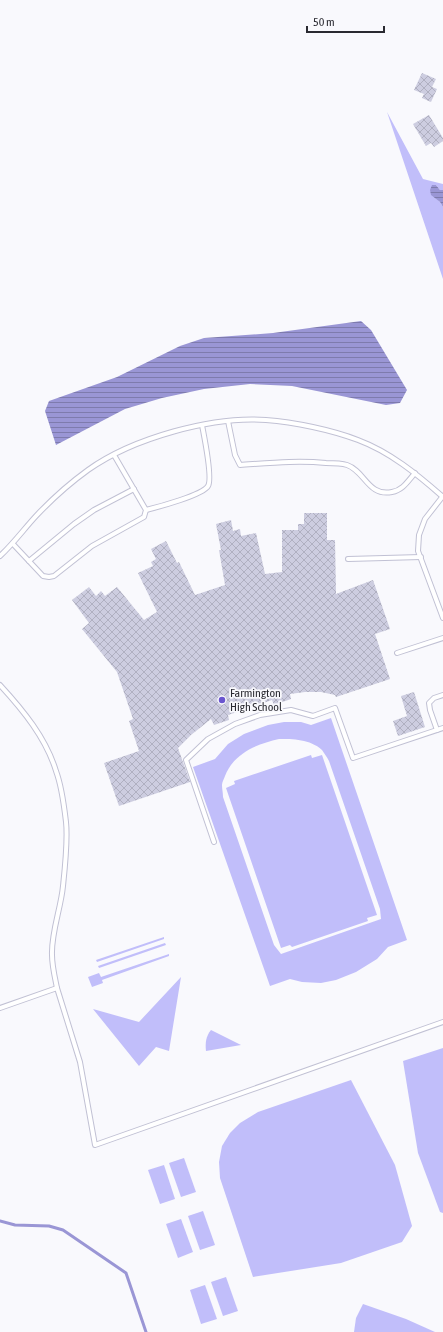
<svg xmlns="http://www.w3.org/2000/svg" width="443" height="1332" font-family="'Asap Condensed',sans-serif">
  <style>
    .green { fill: #c1befa; fill-rule: evenodd }
    .water { fill: url(#water-rules) }
    .lines { fill: none; stroke-linecap: round; stroke-linejoin: round }
    .stream { stroke: #9a96d5; stroke-width: 3 }
    .building { fill: url(#building-cross-hatch) }
    .service-casing { stroke: #c1c1d4; stroke-width: 6 }
    .service { stroke: #fff; stroke-width: 4 }
    .poi-dot { fill: #6a55cf; stroke: #f9f9fd; stroke-width: 1.5 }
    .labels { text-anchor: middle; dominant-baseline: central; stroke-width: 3.5; stroke-linejoin: round; paint-order: stroke }
    .poi-label { font-size: 12px; fill: #2a2a31; stroke: #f9f9fd; text-anchor: start }
  </style>
  <defs>
    <pattern id="water-rules" width="6" height="5" patternUnits="userSpaceOnUse"><rect width="6" height="5" fill="#9a96d5"/><path d="M0 2.5h6" fill="none" stroke="#7e7bad"/></pattern>
    <pattern id="building-cross-hatch" width="8" height="8" patternUnits="userSpaceOnUse"><rect width="8" height="8" fill="#cdcde0"/><path d="M0 0l8 8M0 8l8-8" fill="none" stroke="#b0b0c1"/></pattern>
  </defs>
  <rect width="100%" height="100%" fill="#f9f9fd"/>
  <g class="green">
    <polygon points="387,112 423,179 443,184 443,190 440,190 436,185 431,194 440,202 443,207 443,279"/>
    <path d="M331,718l76,222 -19,7 -11,12 -21,13 -20,8 -15,3 -19,-1 -12,-3 -20,7 -77,-219 22,-8 13,-15 16,-10 24,-9 16,-3h17l10,3zM279,739c14,0 31,0 43,11 2,3 5,7 7,11l51,148 1,10 -100,35 -7,-9 -51,-148c0,-4 -1,-8 -1,-12 0,-3 2,-6 3,-9 9,-23 32,-32 54,-37z"/>
    <polygon points="311,755 312,758 322,755 377,915 367,918 368,921 292,947 290,945 281,948 226,788 235,784 234,781"/>
    <polygon points="164,937 164,939 97,962 96,960"/>
    <polygon points="165,943 166,945 99,968 98,966"/>
    <polygon points="169,954 169,956 102,980 103,983 92,987 88,977 99,973 101,977"/>
    <polygon points="181,977 169,1051 156,1047 139,1066 93,1009 139,1022"/>
    <path d="M211,1030l30,15 -35,6c-1,-8 0,-15 5,-21z"/>
    <polygon points="443,1048 443,1213 440,1212 418,1153 403,1061"/>
    <polygon points="351,1080 395,1165 412,1226 402,1242 341,1263 253,1277 220,1178 219,1162 222,1146 230,1133 240,1123 258,1112"/>
    <polygon points="184,1158 196,1192 181,1197 169,1163"/>
    <polygon points="164,1165 175,1199 160,1204 148,1170"/>
    <polygon points="203,1211 215,1245 200,1250 188,1216"/>
    <polygon points="181,1219 193,1252 178,1258 166,1224"/>
    <polygon points="226,1277 238,1311 223,1316 211,1282"/>
    <polygon points="205,1285 217,1319 201,1324 190,1290"/>
    <polygon points="363,1304 406,1319 435,1332 354,1332 356,1318"/>
  </g>
  <g class="water">
    <polygon points="432,185 436,185 440,190 443,190 443,207 440,202 431,195 430,190"/>
    <polygon points="361,321 371,330 407,390 400,403 386,405 292,386 250,384 204,389 162,398 125,409 56,445 45,411 49,401 117,377 180,346 204,338 273,333"/>
  </g>
  <g class="lines">
    <polyline class="stream" points="0,1221 15,1225 49,1226 63,1230 126,1273 146,1332"/>
  </g>
  <g class="building">
    <polygon points="422,73 436,79 432,87 437,89 431,102 422,98 424,94 414,90"/>
    <polygon points="429,115 443,138 443,141 434,147 431,143 426,146 413,124"/>
    <polygon points="304,513 327,513 327,540 335,540 336,594 373,580 390,629 375,634 390,679 336,697 335,695 321,692 305,692 290,694 291,699 274,705 272,700 228,715 229,720 214,725 211,719 191,735 178,748 190,782 119,806 104,763 139,751 129,721 133,719 117,672 82,629 89,623 72,600 89,587 96,596 101,591 105,596 117,587 144,620 157,612 138,573 153,566 151,562 156,559 151,549 166,541 177,563 179,562 195,595 225,585 219,550 221,550 216,524 231,520 233,531 240,529 241,536 256,533 265,574 282,572 282,530 298,530 298,524 304,524"/>
    <polygon points="414,692 425,727 398,736 393,721 407,716 401,696"/>
  </g>
  <g class="lines">
    <defs>
      <g id="service">
        <path d="M228,421l7,34 5,10c29,-2 57,-5 86,-2 7,0 15,0 21,2 18,6 21,32 45,27 11,-2 16,-11 23,-19"/>
        <polyline points="443,496 425,519 419,535 418,551 443,618"/>
        <path d="M146,510c12,-3 57,-15 62,-24 5,-8 -4,-50 -6,-61"/>
        <polyline points="13,544 43,576 49,577 54,576 92,546 144,517 146,510 114,455"/>
        <path d="M0,556c13,-12 24,-27 36,-40 16,-17 34,-33 52,-46 45,-32 124,-54 178,-50 28,2 66,10 92,20 32,12 59,34 85,57"/>
        <polyline points="348,559 421,557"/>
        <polyline points="29,561 74,524 94,510 134,489"/>
        <polyline points="397,653 443,638"/>
        <path d="M0,685c23,25 46,53 56,86 6,16 8,34 10,51 2,18 -1,45 -3,64 -2,22 -12,47 -11,69 0,11 3,23 5,33"/>
        <polyline points="437,730 430,710 429,703 434,698 443,695"/>
        <polyline points="214,842 186,760 208,739 235,724 260,715 291,710 313,716 335,708 353,758 443,728"/>
        <polyline points="0,1008 57,988 80,1062 95,1145 443,1022"/>
      </g>
    </defs>
    <use href="#service" class="service-casing"/>
    <use href="#service" class="service"/>
  </g>
  <circle class="poi-dot" cx="222" cy="700" r="4"/>
  <g class="labels">
    <g class="poi-label">
      <text x="230" y="693">Farmington<tspan x="230" dy="14">High School</tspan></text>
    </g>
  </g>
  <path d="M307 26v6h77v-6" fill="none" stroke="#2a2a31" stroke-width="2"/>
  <text x="313" y="26" font-size="12" fill="#2a2a31" stroke="#f9f9fd" stroke-width="3" paint-order="stroke">50 m</text>
</svg>
